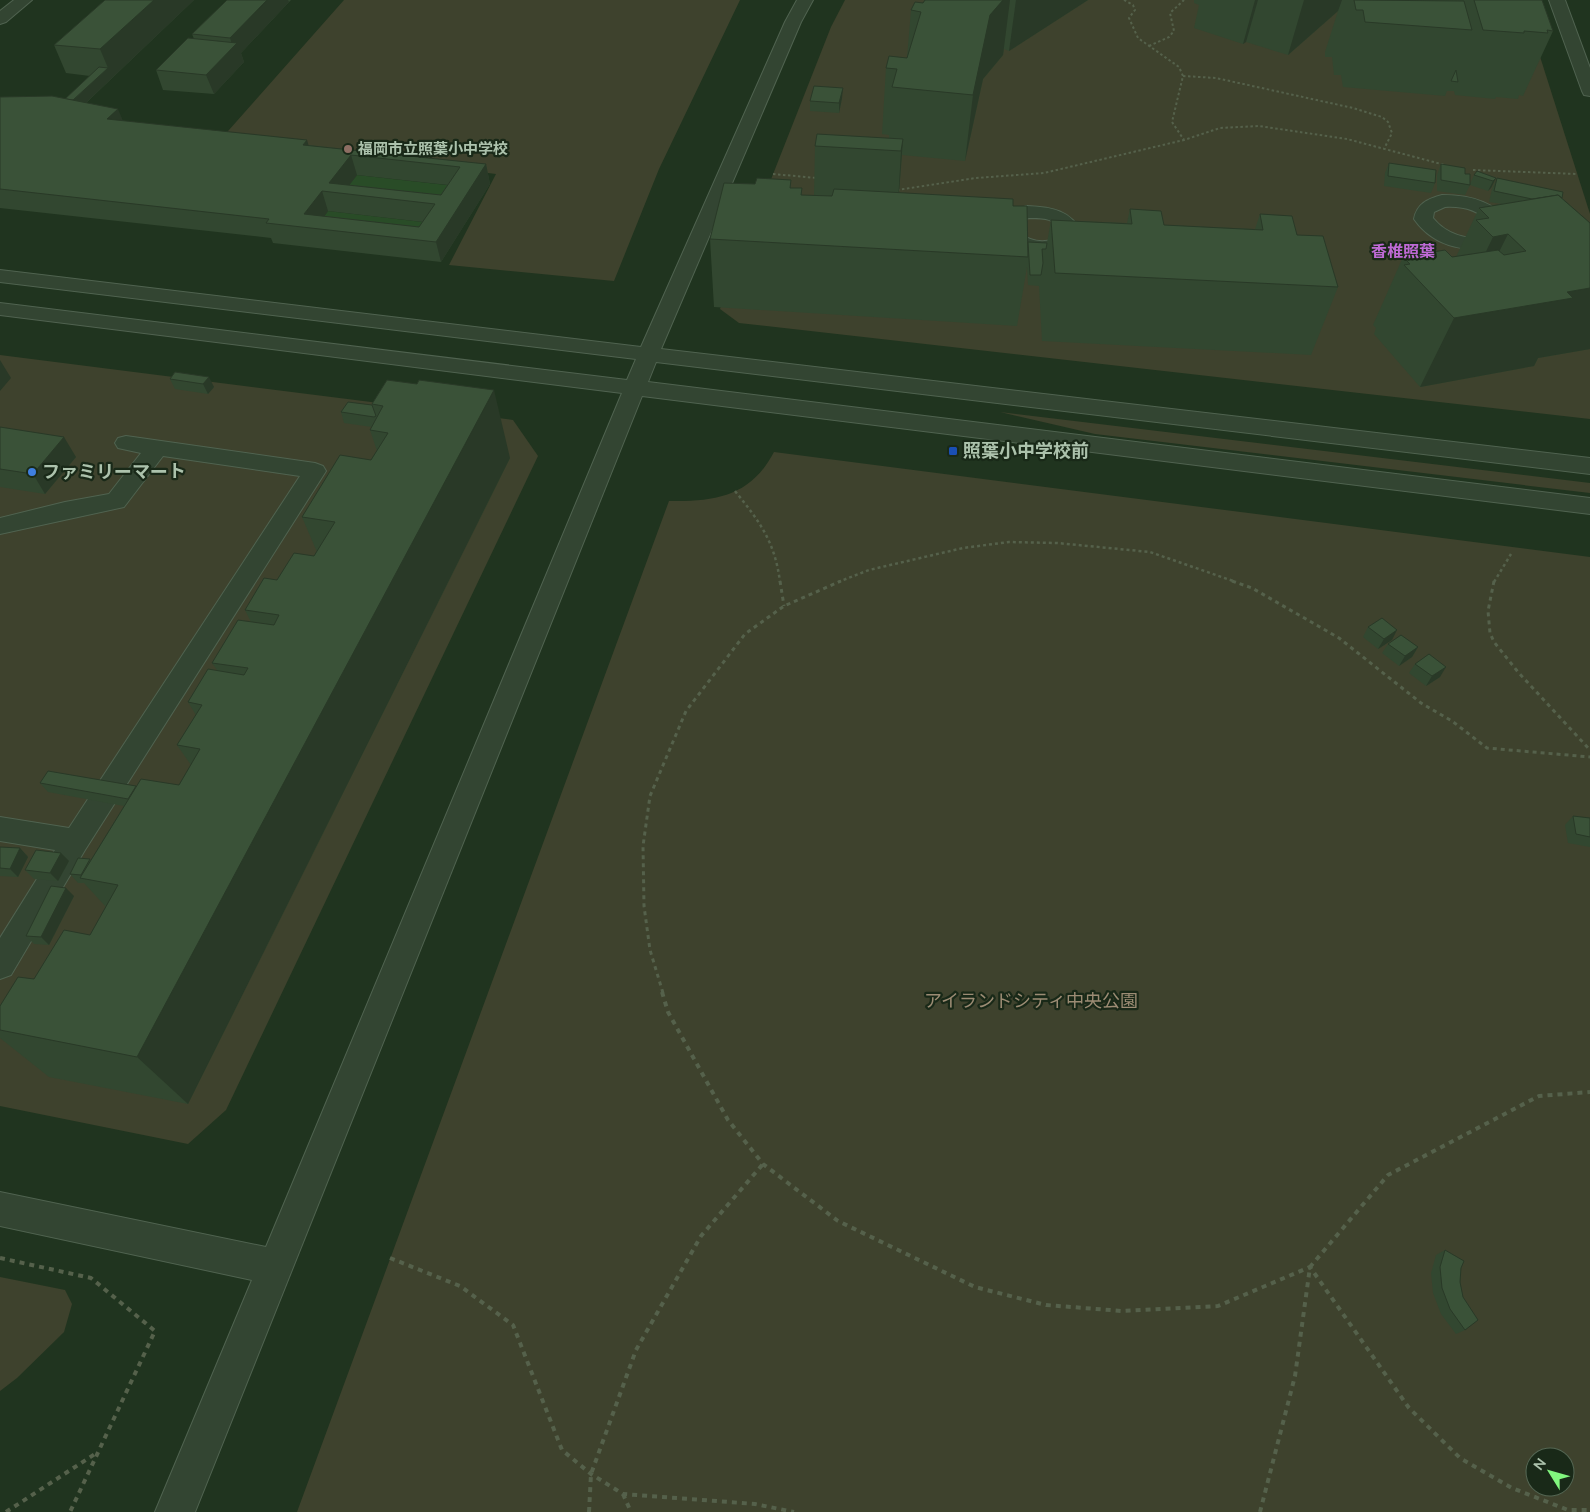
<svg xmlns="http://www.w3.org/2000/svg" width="1590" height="1512" font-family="'Nunito Sans','Noto Sans JP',sans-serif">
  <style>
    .green { fill: #3e422d; fill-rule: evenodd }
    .water { fill: #294c27 }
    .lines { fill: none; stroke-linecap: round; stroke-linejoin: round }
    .minor-casing { stroke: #506350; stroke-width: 2 }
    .path-far3 { stroke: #55614b; stroke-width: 2; stroke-dasharray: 2.5 2.5; stroke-linecap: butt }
    .path-far2 { stroke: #55614b; stroke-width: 2.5; stroke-dasharray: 3 3; stroke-linecap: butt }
    .path-far1 { stroke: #55614b; stroke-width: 3; stroke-dasharray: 4 4; stroke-linecap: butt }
    .path { stroke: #55614b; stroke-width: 4; stroke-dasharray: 5 5; stroke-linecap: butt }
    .minor { fill: #334532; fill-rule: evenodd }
    .wall { fill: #324730; fill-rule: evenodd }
    .shaded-wall { fill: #293927 }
    .building { fill: #3a5238; stroke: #293927; fill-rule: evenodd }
    .education-dot { fill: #8d6e63; stroke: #192918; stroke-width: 2 }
    .transit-dot { fill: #1a4fb4; stroke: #192918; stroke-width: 2 }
    .shop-dot { fill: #3f7fe0; stroke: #192918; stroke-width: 2 }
    .labels { text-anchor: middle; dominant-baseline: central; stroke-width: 4.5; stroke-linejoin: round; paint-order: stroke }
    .far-poi-label { font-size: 15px; font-weight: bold; fill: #acc2ac; stroke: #192918; text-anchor: start }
    .far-quarter-label { font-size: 16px; font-weight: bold; fill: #be6ad5; stroke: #192918 }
    .poi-label { font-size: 18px; font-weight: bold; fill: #acc2ac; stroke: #192918; text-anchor: start }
    .park-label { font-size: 18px; fill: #9c8c74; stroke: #192918 }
  </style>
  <rect width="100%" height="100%" fill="#20341f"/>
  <g class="green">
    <polygon points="344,0 740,0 659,169 614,281 449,265 496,174 221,139"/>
    <polygon points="845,0 1522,0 1590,214 1590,419 739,323 720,309 831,27"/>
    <polygon points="0,355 513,420 538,456 226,1110 188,1144 0,1106"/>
    <polygon points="1000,412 1590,483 1590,493 1095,434"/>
    <path d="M774,452l816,105v955h-1293l372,-1011c47,1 82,-5 105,-49zM1535,1457h30v30h-30z"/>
    <polygon points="0,1277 65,1290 72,1304 64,1332 17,1378 0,1391"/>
  </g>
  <g class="water">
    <polygon points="357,175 464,187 446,215 335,203"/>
    <polygon points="328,211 440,224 425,247 311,234"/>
  </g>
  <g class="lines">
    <defs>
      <g id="minor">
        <polygon points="14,0 32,0 6,22 0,24 0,11"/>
        <polygon points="797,0 813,0 801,22 661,349 1590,458 1590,474 656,362 648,382 1590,498 1590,514 642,396 195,1512 155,1512 252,1280 0,1226 0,1192 266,1247 622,393 0,315 0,303 627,380 636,359 0,282 0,270 641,347 785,22"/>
        <polygon points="1549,0 1565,0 1590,68 1590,96 1584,95 1582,91"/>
        <path d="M1442,195c27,0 53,6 69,29l-8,18c-31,14 -69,6 -89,-23 3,-15 13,-20 28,-24zM1445,207c18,-1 34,3 46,17l-3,11c-19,8 -43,-2 -55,-17l1,-6z"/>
        <path d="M1027,206c24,1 45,4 55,28 -19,27 -79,27 -86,-9l10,-12zM1029,218c14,0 28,0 33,15 -14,13 -30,9 -45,-1l-1,-6 4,-5z"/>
        <polygon points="126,436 315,463 323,466 326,471 85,850 11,975 0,979 0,938 55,850 0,841 0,817 69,828 300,476 163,456 124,507 0,534 0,518 65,502 109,494 141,453 118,448 115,443 118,438"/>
      </g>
    </defs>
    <use href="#minor" class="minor-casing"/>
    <g class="path-far3">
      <polyline points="1124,0 1133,5 1135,10 1129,18 1138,38 1179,67 1183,76 1172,122 1184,140 1220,128 1259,126 1347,139 1445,165"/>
      <polyline points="1149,46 1169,37 1174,31 1170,13 1184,0"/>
      <polyline points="1183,76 1216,78 1353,108 1382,117 1388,122 1392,133 1384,149"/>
      <polyline points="1473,170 1577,174"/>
      <polyline points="773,174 817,178"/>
      <polyline points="897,190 976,178 1044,173 1184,140"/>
    </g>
    <g class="path-far2">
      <path d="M735,491c25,31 40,51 45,91"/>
      <polyline points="838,582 869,570 963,548 1009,542 1057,543 1150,552 1236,582"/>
      <polyline points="1494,582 1511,554"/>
    </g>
    <g class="path-far1">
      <polyline points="780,581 784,606"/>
      <polyline points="1232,581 1252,588 1339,638 1421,703 1452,721 1487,748 1590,757"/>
      <polyline points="1494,581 1488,611 1490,633 1494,642 1518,672 1590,750"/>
      <polyline points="663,993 650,950 644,906 643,846 650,796 686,711 745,634 784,606 841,581"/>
    </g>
    <g class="path">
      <polyline points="662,992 668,1012 728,1120 763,1164 838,1221 975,1287 1046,1305 1122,1311 1218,1306 1310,1267 1409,1408 1460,1458 1512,1488 1568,1510 1590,1510"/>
      <polyline points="0,1258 91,1278 155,1331 70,1512"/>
      <polyline points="390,1258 460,1286 513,1325 562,1450 591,1474 623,1494 755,1504 794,1512"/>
      <polyline points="623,1494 631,1512"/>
      <polyline points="6,1512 98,1452"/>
      <polyline points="589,1512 591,1474 636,1350 701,1236 763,1164"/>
      <polyline points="1260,1512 1295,1376 1310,1267 1388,1175 1539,1096 1590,1092"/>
    </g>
    <use href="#minor" class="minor"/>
  </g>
  <g class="wall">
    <path d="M105,0h89l-108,103 37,18 185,24 178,19 4,20 -49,78 -168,-19 -2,-5 -271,-30v-111l65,2 25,-23 -24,-3 -12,-28zM357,175l91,10 -7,10 -92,-10zM328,211l95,11 -4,5 -95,-11z"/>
    <polygon points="227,0 291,0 241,53 244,62 214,94 163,90 156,70 194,39 192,34"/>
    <polygon points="925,0 1088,0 1009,51 1004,49 1003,55 983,79 965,161 902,155 899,193 1013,206 1028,242 1047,243 1051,220 1127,223 1130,209 1164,225 1255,229 1260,214 1297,235 1338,287 1311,355 1042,341 1039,286 1028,285 1027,267 1017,326 714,307 710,239 755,184 791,180 791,188 802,188 802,195 814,195 815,146 889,138 889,135 882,134 886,68 907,58 911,10 923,3"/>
    <polygon points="1194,0 1542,0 1553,31 1523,96 1519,95 1518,99 1496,97 1495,99 1455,95 1454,91 1447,91 1445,96 1343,87 1341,75 1334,75 1332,57 1325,57 1325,52 1338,11 1288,55 1246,42 1243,44 1194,28 1199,5 1194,3"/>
    <polygon points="842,98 839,113 810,111 810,101"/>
    <polygon points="1389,163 1435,183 1431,193 1384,186 1385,173"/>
    <polygon points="1441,164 1470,184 1474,175 1496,178 1491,188 1488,191 1470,185 1465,195 1437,191 1437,175"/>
    <polygon points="1497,178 1562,198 1590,223 1590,349 1538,358 1534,366 1420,387 1374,334 1376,328 1373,325 1403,257 1456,257 1479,208 1502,204 1489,202 1492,189"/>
    <polygon points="175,372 214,387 208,394 175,389 170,379"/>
    <polygon points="387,380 510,458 188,1104 49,1077 0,1038 0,1006 90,935 106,907 84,883 78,883 70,874 90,859 91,860 124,806 48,792 40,783 136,786 179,785 191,765 177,745 196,715 188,702 217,670 212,663 251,622 245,610 277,580 314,556 317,552 302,517 371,460 377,451 370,430 372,427 344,423 341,412 372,405 372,404"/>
    <polygon points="0,427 76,457 45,494 0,487"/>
    <polygon points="1368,627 1392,640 1378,649 1363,637"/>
    <polygon points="1388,644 1418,647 1412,657 1399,666 1382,653"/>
    <polygon points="1415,664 1440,677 1426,686 1409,673"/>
    <polygon points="1573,816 1590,818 1590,847 1568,843 1565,825"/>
    <polygon points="0,847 20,848 28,857 18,877 0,876"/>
    <polygon points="61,853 69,861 58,881 34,879 25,870"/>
    <polygon points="74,896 49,945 34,944 26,936"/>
    <polygon points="1445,1250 1461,1268 1460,1282 1465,1330 1456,1334 1441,1314 1433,1293 1431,1273 1436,1255"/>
  </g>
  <g class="shaded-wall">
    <polygon points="154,0 194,0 71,117 66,107 108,68 100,49"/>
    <polygon points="267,0 288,0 289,2 241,53 244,62 214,94 206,75 233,47 230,38"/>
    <polygon points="989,0 1010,0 1003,55 983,79 965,161 973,95"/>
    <polygon points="1016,0 1088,0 1009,51"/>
    <polygon points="1255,0 1258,0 1246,42 1243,44"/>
    <polygon points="1304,0 1342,0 1338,11 1288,55"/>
    <polygon points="843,88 842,98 839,113 839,103"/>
    <polygon points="118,109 126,128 107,119"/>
    <polygon points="903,139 898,206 897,218 901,151"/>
    <polygon points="307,140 313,160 303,145"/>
    <polygon points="351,155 357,175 343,193 329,183"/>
    <polygon points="486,164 490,184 441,262 436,242"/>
    <polygon points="1496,178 1491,188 1488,191 1493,181"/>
    <polygon points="322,191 328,211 315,228 304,214"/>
    <polygon points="1508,234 1474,302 1460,305 1493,237"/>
    <polygon points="1590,288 1590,349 1538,358 1534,366 1420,387 1454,318 1567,292"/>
    <polygon points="0,360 11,378 0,391"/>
    <polygon points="209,377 214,387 208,394 203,384"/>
    <polygon points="494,390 510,458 188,1104 137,1057"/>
    <polygon points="64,437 76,457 45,494 33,474"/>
    <polygon points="1397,630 1392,640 1378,649 1384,639"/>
    <polygon points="1418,647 1412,657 1399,666 1405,656"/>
    <polygon points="1446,667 1440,677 1426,686 1432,676"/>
    <polygon points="20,848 28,857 18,877 10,869"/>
    <polygon points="61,853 69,861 58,881 50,873"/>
    <polygon points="66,888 74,896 49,945 41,937"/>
  </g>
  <g class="building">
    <polygon points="105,0 154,0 100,49 54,45"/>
    <polygon points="227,0 267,0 230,38 192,34"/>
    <polygon points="925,0 1003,0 990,15 973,95 892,87 897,69 886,68 889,56 907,58 921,12 911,10 915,2 923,3"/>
    <polygon points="1354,0 1464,1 1472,30 1365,22 1363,10 1356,10"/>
    <polygon points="1474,0 1542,0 1553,31 1547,30 1548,33 1524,31 1524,33 1483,30"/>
    <polygon points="188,38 237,43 206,75 156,70"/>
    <polygon points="99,67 108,68 73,100 65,99"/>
    <polygon points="1456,70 1458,82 1451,81"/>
    <polygon points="814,86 843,88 839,103 810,101"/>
    <path d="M52,96l66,13 -11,10 200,21 -4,5 183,19 -50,78 -170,-19 3,-4 -269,-30v-92zM351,155l109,12 -19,28 -112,-12zM322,191l113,13 -16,23 -115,-13z"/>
    <polygon points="817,134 903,139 901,151 815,146"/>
    <polygon points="1389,163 1436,170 1435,183 1388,176"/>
    <polygon points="1441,164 1465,168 1465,174 1470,174 1470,185 1441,180"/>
    <polygon points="1477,171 1496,178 1493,181 1474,175"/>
    <polygon points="757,178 791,180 790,188 802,188 801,195 832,196 834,189 1013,199 1013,206 1027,206 1028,257 710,239 724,183 755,184"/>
    <polygon points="1497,178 1563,192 1562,198 1558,195 1532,199 1494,191"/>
    <polygon points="1558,195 1590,223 1590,288 1567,292 1573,298 1454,318 1404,265 1410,264 1403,257 1445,250 1452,257 1498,250 1504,255 1526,251 1508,234 1493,237 1476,220 1489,218 1479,208"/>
    <polygon points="1130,209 1161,211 1164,225 1263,230 1260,214 1292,216 1297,235 1323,236 1338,287 1055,273 1051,220 1132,224"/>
    <polygon points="1028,242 1047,243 1046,249 1042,249 1043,263 1041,275 1030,275"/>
    <polygon points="175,372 209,377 203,384 170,379"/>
    <polygon points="387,380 417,384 419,380 494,390 137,1057 0,1030 0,1006 18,977 34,979 64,930 90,935 118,885 80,878 141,779 179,785 200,749 177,745 202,705 188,702 208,669 244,675 248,668 212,663 238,620 274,625 279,615 245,610 264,578 277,580 294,553 314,556 335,522 302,517 340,455 371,460 388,433 370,430 383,406 372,404"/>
    <polygon points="348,402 372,405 376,416 374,417 341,412"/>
    <polygon points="0,427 64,437 33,474 0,469"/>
    <polygon points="1382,618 1397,630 1384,639 1368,627"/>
    <polygon points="1401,635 1418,647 1405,656 1388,644"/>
    <polygon points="1429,654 1446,667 1432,676 1415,664"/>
    <polygon points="48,771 136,786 128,799 40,783"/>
    <polygon points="1573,816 1590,818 1590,837 1576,834"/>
    <polygon points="0,847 20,848 10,869 0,868"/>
    <polygon points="36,850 61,853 50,873 25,870"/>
    <polygon points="78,858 90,859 81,875 70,874"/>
    <polygon points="51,886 66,888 41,937 26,936"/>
    <polygon points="1445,1250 1464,1261 1461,1268 1460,1282 1463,1297 1478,1320 1465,1330 1450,1309 1442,1288 1440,1267"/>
  </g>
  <circle class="education-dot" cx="348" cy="149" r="5"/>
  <rect class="transit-dot" x="948" y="446" width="10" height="10" rx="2.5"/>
  <circle class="shop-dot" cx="32" cy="472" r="5"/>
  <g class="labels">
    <g class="far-poi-label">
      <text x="358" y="149">福岡市立照葉小中学校</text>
    </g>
    <g class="far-quarter-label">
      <text x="1403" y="252">香椎照葉</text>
    </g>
    <g class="poi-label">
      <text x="963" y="451">照葉小中学校前</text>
      <text x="42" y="472">ファミリーマート</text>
    </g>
    <g class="park-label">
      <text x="1031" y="1001">アイランドシティ中央公園</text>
    </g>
  </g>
  <g transform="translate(1550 1472) rotate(307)"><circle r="24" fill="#192918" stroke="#546653"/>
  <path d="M0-4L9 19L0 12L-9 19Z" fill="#81f57e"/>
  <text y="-8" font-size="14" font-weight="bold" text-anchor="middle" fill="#acc2ac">N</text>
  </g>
</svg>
